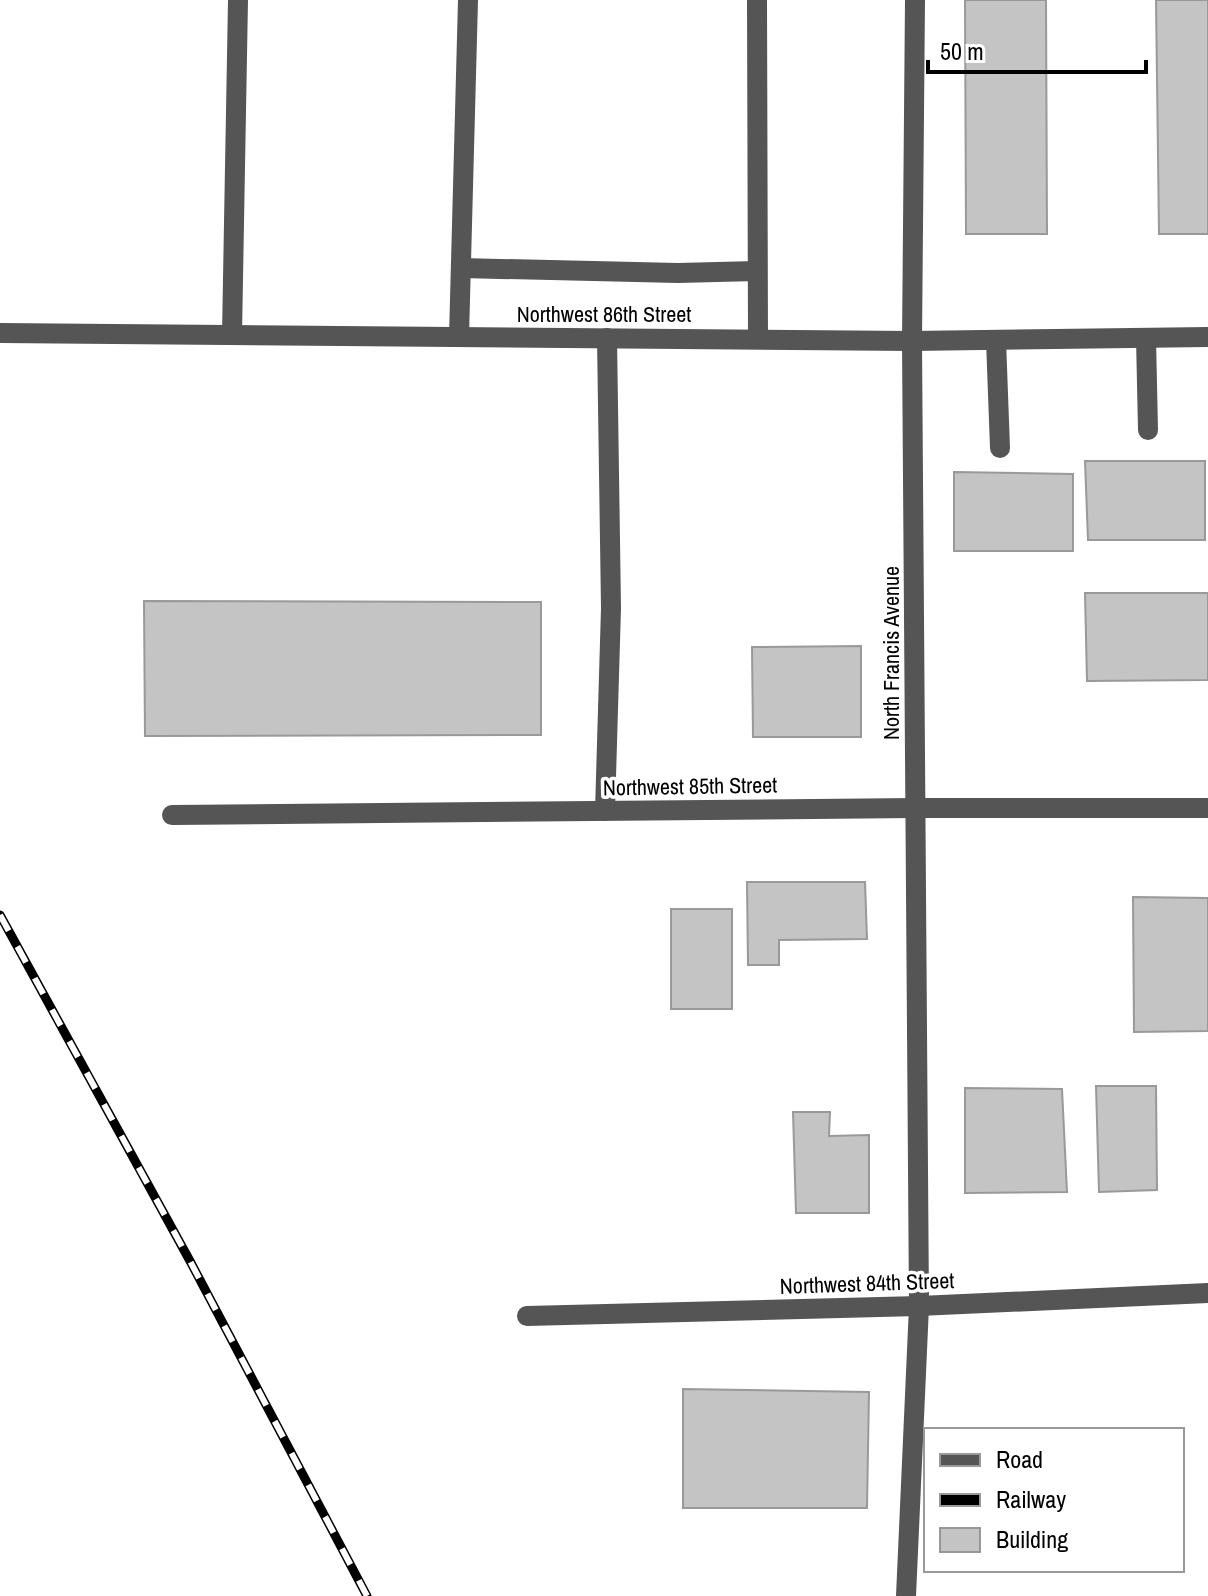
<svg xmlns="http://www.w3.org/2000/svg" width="1208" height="1596" font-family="'Archivo Narrow',sans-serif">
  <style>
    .building { fill: #c4c4c4; stroke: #999; stroke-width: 2 }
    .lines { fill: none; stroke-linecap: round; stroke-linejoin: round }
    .minor { stroke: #555; stroke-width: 20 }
    .rail-casing { stroke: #000; stroke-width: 9 }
    .rail { stroke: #fff; stroke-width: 6; stroke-dasharray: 18; stroke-linecap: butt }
    .labels { text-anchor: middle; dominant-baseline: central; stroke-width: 7; stroke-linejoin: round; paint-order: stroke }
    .street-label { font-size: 22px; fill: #000; stroke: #fff }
  </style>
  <rect width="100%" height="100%" fill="#fff"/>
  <g class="building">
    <polygon points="965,0 1046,0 1047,234 966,234"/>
    <polygon points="1156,0 1208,0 1208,234 1159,234"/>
    <polygon points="1085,461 1205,461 1205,540 1088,540"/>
    <polygon points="954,472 1073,474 1073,551 954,551"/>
    <polygon points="1085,593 1208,593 1208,680 1087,681"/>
    <polygon points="144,601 541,602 541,735 145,736"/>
    <polygon points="861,646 861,737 753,737 752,647"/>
    <polygon points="747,882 865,882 867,939 779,940 779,965 748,965"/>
    <polygon points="1133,897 1208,898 1208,1031 1134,1032"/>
    <rect x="671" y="909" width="61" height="100"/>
    <polygon points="1096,1086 1156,1086 1157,1190 1099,1192"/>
    <polygon points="965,1088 1062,1089 1067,1192 965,1193"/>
    <polygon points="793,1112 830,1112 829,1136 869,1135 869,1213 796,1213"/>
    <polygon points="683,1389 869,1392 867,1508 683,1508"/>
  </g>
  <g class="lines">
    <g class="minor">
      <polyline points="757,0 758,338"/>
      <polyline points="461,268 678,273 757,271"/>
      <polyline points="0,333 912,341 1208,337"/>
      <polyline points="232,335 238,0"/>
      <polyline points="459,337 468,0"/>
      <polyline points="1146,338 1148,430"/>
      <polyline points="996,340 1000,448"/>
      <polyline points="605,811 611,608 607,338"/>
      <polyline points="172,815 916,808 1208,808"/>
      <polyline points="527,1316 919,1306 1208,1293"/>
      <polyline points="906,1596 919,1306 912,341 915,0"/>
    </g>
    <defs>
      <polyline id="rail" points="0,915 190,1261 367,1596"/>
    </defs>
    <use href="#rail" class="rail-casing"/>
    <use href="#rail" class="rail"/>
  </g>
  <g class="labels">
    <g class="street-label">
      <text x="604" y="314">Northwest 86th Street</text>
      <text transform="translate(891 653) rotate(-90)">North Francis Avenue</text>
      <text transform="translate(690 786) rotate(-1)">Northwest 85th Street</text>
      <text transform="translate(867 1283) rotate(-2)">Northwest 84th Street</text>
    </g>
  </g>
  <rect x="924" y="1428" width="260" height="144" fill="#ffffff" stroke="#999999" stroke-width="2"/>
  <rect x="940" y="1454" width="40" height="12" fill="#555555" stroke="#999999" stroke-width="2"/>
  <text x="996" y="1468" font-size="24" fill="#000000">Road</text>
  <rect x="940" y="1494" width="40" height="12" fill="#000000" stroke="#999999" stroke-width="2"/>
  <text x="996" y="1508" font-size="24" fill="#000000">Railway</text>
  <rect x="940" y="1528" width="40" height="24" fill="#c4c4c4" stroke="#999999" stroke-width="2"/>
  <text x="996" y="1548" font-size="24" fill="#000000">Building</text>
  <path d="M928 60v12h218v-12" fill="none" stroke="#000000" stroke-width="4"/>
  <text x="940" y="60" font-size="24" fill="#000000" stroke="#ffffff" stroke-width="6" paint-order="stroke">50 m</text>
</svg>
